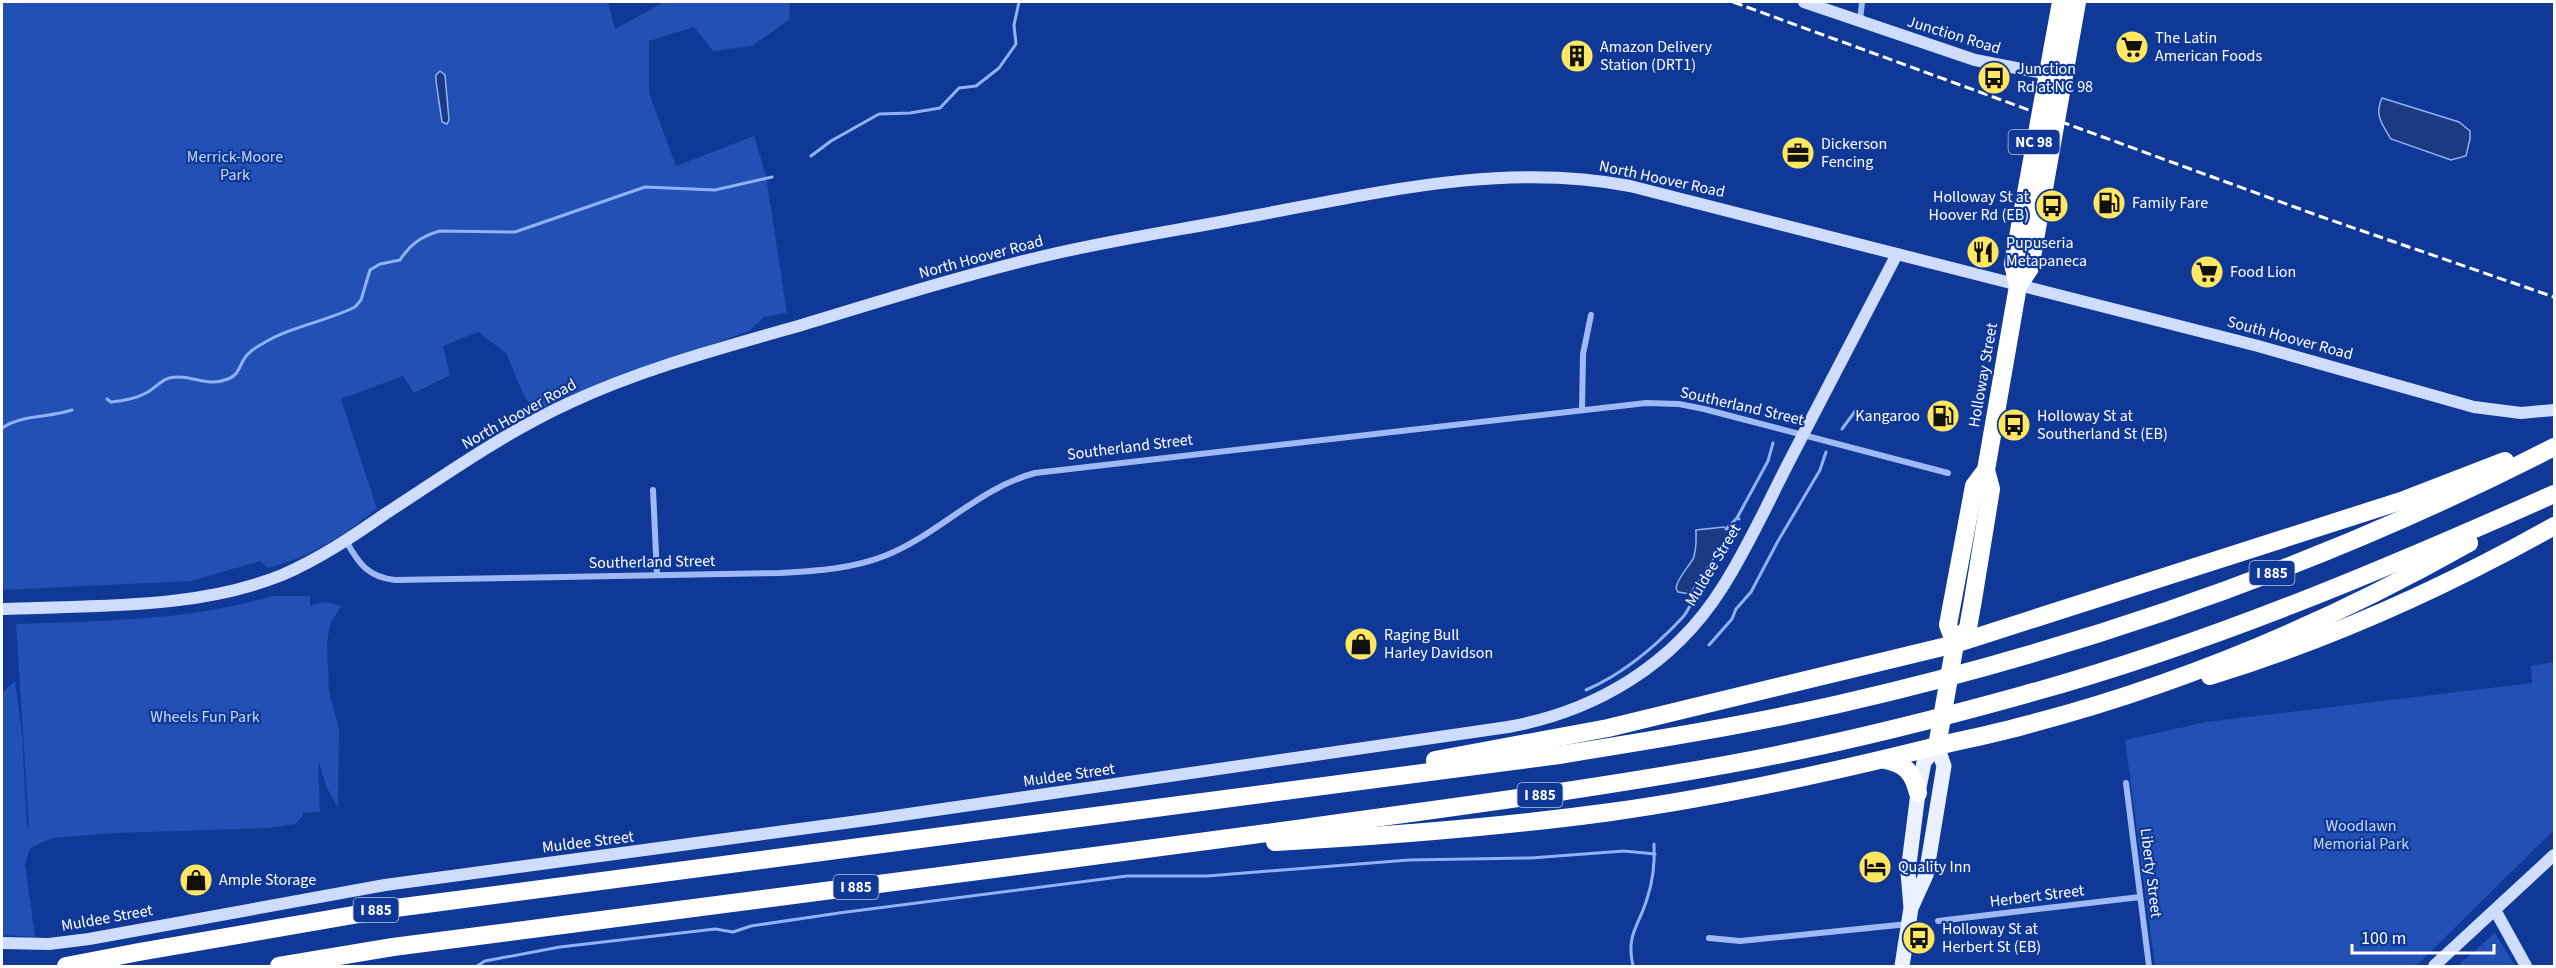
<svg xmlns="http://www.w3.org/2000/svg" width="2556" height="968" font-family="'Source Sans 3',sans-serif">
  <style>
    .green { fill: #2250b5 }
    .water { fill: #1c3a82; stroke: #90b2f7; stroke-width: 1.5 }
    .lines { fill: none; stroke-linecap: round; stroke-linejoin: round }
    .stream { stroke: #90b2f7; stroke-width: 3 }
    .street { stroke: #9eb9f4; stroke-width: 6 }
    .secondary { stroke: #cedcfd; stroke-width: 12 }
    .primary { stroke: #ebf0ff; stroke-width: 15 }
    .highway { stroke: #fff; stroke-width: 18 }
    .rail { stroke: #fff; stroke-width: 3; stroke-dasharray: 10 4.5; stroke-linecap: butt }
    .labels { text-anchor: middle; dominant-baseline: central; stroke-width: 4.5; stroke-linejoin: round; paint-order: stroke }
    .shield { fill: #103896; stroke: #b7c3e0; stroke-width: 1.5 }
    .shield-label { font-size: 15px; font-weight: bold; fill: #fff }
    .street-label { font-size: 16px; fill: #fff; stroke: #103896 }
    .poi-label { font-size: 16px; fill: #fff; stroke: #103896; text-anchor: start }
    .park-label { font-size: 16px; fill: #c6d8fe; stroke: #103896 }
  </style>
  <rect width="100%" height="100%" fill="#103896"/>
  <g class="green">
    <path d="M2,2h606l7,27 49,-27h126l-1,18 -37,26 -39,5 -19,-24 -45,14v52l27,73 78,-30 12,40 21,137 -23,4 -15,14 -182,65 -29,15 -13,-13 -19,-45 -28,-21 -35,14 7,29 -36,18 -11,-17 -62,23 36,110c-35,27 -66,48 -109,59l-8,-7 -69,20 -189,9z"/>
    <path d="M273,596h37v11c10,-7 20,-5 31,-1l-11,18 -3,19 2,49 10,37 -1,79 -11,-20 -9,-28 2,52 -18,1 1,3 -8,8 -26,4 -154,5 -63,5 -22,10 -5,17 10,72 -33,-2v-242l13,-12 7,53 5,93h2l-13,-203c89,-3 170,-3 257,-28z"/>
    <polygon points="2554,662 2554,830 2416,966 2155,966 2125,740 2206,722 2532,683 2531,666"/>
    <polygon points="2495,933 2515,966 2457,966"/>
  </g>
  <g class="water">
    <polygon points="440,71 445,75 449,120 447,124 442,122 436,81 436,75"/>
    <path d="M2382,98l77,24 11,9v8l-4,17 -15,4 -60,-21c-9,-15 -17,-24 -9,-41z"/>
    <path d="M1724,527l7,5 -41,62 -12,-2 -2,-4c2,-11 11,-19 17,-29 4,-9 3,-19 3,-29z"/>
  </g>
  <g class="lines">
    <g class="stream">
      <polyline points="811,156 831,141 879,114 910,113 940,108 959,88 976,86 999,68 1016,44 1014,25 1019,2"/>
      <path d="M107,399l4,3c12,-1 24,-3 35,-9 8,-4 14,-12 23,-15 22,-5 36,10 59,1 12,-4 11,-15 19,-24 4,-4 9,-8 15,-11 29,-18 63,-22 93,-37l6,-7 9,-30 10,-6 20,-4c10,-16 22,-24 40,-29l75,1 130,-45 70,3 57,-13"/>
      <polyline points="1768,411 1778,416"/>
      <path d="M2,428c21,-14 47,-10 70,-18"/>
      <polyline points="1842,429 1856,410"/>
      <polyline points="1739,519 1737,518 1768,461 1773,443"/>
      <polyline points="1726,529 1737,518"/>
      <polyline points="1709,645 1732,619 1736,609 1751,592 1778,541 1820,470 1826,452"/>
      <path d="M1586,690c37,-16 68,-42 96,-72 7,-7 10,-21 19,-25"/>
      <polyline points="477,966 485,961 560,947 715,929 733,932 751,926 839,913 1127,876 1207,876 1409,860 1531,858 1624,851 1655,854"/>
      <path d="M1633,966c-7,-32 5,-38 14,-67 6,-18 8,-36 7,-55"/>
    </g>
    <g class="street">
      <polyline points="1860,21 1862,2"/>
      <polyline points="1582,410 1583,354 1591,315"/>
      <polyline points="653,490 657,575"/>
      <path d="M346,541c13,23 22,36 49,39l384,-7c36,-2 74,-4 108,-18 53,-22 92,-67 148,-82l611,-70 33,1 25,5 244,64"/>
      <polyline points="2126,783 2149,966"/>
      <polyline points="1938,921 2140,897"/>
      <polyline points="1709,938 1740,941 1908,924"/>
    </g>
    <g class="secondary">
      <polyline points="1804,2 1975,60 2053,75"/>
      <path d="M2,609c92,-4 193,1 280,-34 37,-16 70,-38 103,-61 60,-39 119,-81 184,-111 75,-35 156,-56 236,-79 79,-24 159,-49 239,-68 67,-16 135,-26 203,-39 125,-23 256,-56 383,-31l628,160 216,61 47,6 33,-3"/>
      <polyline points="2495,910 2526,966"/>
      <path d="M2,943l47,1 40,-5 296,-54 489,-66 634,-92c89,-16 166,-63 214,-139 27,-42 47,-88 70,-132 35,-67 70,-134 105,-202"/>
      <polyline points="2434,966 2554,855"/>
    </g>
    <polyline class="primary" points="1902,966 1911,908 1908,872 1918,793 1924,762 1937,746 1944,766 1926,875 1911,908"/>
    <g class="highway">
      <polyline points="2018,286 2030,268 2077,2"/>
      <polyline points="1955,644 1948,625 1974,486 1986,470"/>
      <path d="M2210,676c120,-37 234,-88 344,-150"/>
      <polyline points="1937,746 1955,644 1968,628 1973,600 1991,489 1986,470 2018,286 2013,264 2061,2"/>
      <polyline points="1435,760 1608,728 1955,644 2404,500 2505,461"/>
      <path d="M1885,760c21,4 28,13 33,33"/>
      <path d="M1275,842c112,-6 225,-15 336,-30 107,-15 213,-38 318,-64 32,-8 65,-14 97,-23 154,-40 305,-104 443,-182"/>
      <path d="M66,966l73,-14 249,-43 1171,-154c94,-15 187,-30 280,-51 248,-57 489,-141 715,-257"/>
      <path d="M279,966l114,-19c292,-38 583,-75 874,-114 154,-22 310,-41 463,-69 99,-18 196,-42 293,-69 183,-50 358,-124 531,-201"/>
    </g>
    <polyline class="rail" points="1733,2 2322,217 2554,297"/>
  </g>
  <defs>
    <symbol id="supermarket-disc" viewBox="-11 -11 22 22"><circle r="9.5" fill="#ffe761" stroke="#103896"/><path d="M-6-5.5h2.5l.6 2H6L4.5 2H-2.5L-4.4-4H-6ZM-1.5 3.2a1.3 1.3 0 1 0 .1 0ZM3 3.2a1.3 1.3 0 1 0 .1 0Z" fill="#111"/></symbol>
    <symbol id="building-disc" viewBox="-11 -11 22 22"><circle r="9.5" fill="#ffe761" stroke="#103896"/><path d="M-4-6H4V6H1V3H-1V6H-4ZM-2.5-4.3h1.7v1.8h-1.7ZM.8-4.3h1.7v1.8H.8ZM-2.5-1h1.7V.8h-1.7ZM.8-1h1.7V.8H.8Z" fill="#111"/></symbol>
    <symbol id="bus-disc" viewBox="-11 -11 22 22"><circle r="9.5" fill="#ffe761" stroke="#103896"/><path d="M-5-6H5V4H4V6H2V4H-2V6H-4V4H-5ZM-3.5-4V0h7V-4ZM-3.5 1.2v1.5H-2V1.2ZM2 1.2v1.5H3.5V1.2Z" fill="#111"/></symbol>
    <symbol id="office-disc" viewBox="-11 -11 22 22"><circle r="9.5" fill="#ffe761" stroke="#103896"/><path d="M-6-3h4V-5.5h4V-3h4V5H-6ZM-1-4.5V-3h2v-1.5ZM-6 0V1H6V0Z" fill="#111"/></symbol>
    <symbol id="fuel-disc" viewBox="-11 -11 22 22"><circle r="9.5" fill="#ffe761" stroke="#103896"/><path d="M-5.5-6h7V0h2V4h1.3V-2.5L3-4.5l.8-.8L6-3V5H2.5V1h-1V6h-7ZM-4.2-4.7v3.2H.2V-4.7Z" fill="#111"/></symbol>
    <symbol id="restaurant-disc" viewBox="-11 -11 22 22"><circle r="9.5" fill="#ffe761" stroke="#103896"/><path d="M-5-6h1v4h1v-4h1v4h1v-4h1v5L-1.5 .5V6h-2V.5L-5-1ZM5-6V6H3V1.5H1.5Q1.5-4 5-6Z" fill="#111"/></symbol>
    <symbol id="shop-disc" viewBox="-11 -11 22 22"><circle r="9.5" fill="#ffe761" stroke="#103896"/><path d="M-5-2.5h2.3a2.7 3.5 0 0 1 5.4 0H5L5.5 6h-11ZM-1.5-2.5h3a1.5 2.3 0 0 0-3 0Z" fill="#111"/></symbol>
    <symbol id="hotel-disc" viewBox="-11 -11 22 22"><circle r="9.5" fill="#ffe761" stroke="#103896"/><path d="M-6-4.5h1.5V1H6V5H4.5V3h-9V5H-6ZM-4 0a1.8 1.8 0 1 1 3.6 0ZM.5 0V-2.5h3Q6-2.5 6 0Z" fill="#111"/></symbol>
  </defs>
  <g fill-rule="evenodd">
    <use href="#supermarket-disc" x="2113" y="28" width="38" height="38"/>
    <use href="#building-disc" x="1558" y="37" width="38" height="38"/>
    <use href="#bus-disc" x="1975" y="59" width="38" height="38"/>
    <use href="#office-disc" x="1779" y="134" width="38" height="38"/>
    <use href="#fuel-disc" x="2090" y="184" width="38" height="38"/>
    <use href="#bus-disc" x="2033" y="187" width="38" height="38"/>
    <use href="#restaurant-disc" x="1964" y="233" width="38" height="38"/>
    <use href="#supermarket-disc" x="2188" y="253" width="38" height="38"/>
    <use href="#fuel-disc" x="1924" y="397" width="38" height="38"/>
    <use href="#bus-disc" x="1995" y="406" width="38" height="38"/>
    <use href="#shop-disc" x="1342" y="625" width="38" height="38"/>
    <use href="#hotel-disc" x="1856" y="848" width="38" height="38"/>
    <use href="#shop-disc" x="177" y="861" width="38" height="38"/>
    <use href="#bus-disc" x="1900" y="919" width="38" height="38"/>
  </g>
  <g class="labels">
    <g class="shield">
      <rect x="2008.5" y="130" width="51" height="24" rx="4.5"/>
      <rect x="2249.5" y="561" width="45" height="24" rx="4.5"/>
      <rect x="1517.5" y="783" width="45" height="24" rx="4.5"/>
      <rect x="833.5" y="875" width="45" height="24" rx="4.5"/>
      <rect x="353.5" y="898" width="45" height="24" rx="4.5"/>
    </g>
    <g class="shield-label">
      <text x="2034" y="142">NC 98</text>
      <text x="2272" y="573">I 885</text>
      <text x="1540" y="795">I 885</text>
      <text x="856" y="887">I 885</text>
      <text x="376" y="910">I 885</text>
    </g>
    <g class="street-label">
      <text transform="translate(1954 35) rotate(17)">Junction Road</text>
      <text transform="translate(1662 179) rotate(12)">North Hoover Road</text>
      <text transform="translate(981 257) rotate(-15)">North Hoover Road</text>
      <text transform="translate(2290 338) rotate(15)">South Hoover Road</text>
      <text transform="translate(1983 375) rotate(-80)">Holloway Street</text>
      <text transform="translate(1742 406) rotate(13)">Southerland Street</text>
      <text transform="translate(519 414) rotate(-29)">North Hoover Road</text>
      <text transform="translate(1130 447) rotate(-7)">Southerland Street</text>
      <text transform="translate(652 562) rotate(-1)">Southerland Street</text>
      <text transform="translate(1713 565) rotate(-59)">Muldee Street</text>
      <text transform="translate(1069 775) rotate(-8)">Muldee Street</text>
      <text transform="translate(588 842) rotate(-7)">Muldee Street</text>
      <text transform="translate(2151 873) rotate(83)">Liberty Street</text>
      <text transform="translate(2037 896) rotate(-7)">Herbert Street</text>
      <text transform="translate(107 918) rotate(-10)">Muldee Street</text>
    </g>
    <g class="poi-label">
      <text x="2155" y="38">The Latin<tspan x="2155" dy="18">American Foods</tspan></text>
      <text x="1600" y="47">Amazon Delivery<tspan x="1600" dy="18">Station (DRT1)</tspan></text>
      <text x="2017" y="69">Junction<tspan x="2017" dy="18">Rd at NC 98</tspan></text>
      <text x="1821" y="144">Dickerson<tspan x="1821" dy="18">Fencing</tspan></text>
      <text x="2029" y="197" text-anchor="end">Holloway St at<tspan x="2029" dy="18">Hoover Rd (EB)</tspan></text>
      <text x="2132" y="203">Family Fare</text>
      <text x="2006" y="243">Pupuseria<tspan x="2006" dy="18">Metapaneca</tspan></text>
      <text x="2230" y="272">Food Lion</text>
      <text x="1920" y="416" text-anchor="end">Kangaroo</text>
      <text x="2037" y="416">Holloway St at<tspan x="2037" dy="18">Southerland St (EB)</tspan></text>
      <text x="1384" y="635">Raging Bull<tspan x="1384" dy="18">Harley Davidson</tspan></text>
      <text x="1898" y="867">Quality Inn</text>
      <text x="219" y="880">Ample Storage</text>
      <text x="1942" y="929">Holloway St at<tspan x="1942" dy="18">Herbert St (EB)</tspan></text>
    </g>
    <g class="park-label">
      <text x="235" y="157">Merrick-Moore<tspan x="235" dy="18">Park</tspan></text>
      <text x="205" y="717">Wheels Fun Park</text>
      <text x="2361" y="826">Woodlawn<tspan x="2361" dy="18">Memorial Park</tspan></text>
    </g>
  </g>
  <rect width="2556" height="968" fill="none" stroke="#ffffff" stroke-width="6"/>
  <path d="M2352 944v9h142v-9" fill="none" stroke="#ffffff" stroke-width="3"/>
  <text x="2361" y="944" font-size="18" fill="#ffffff" stroke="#103896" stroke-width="4.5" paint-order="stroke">100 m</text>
</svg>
